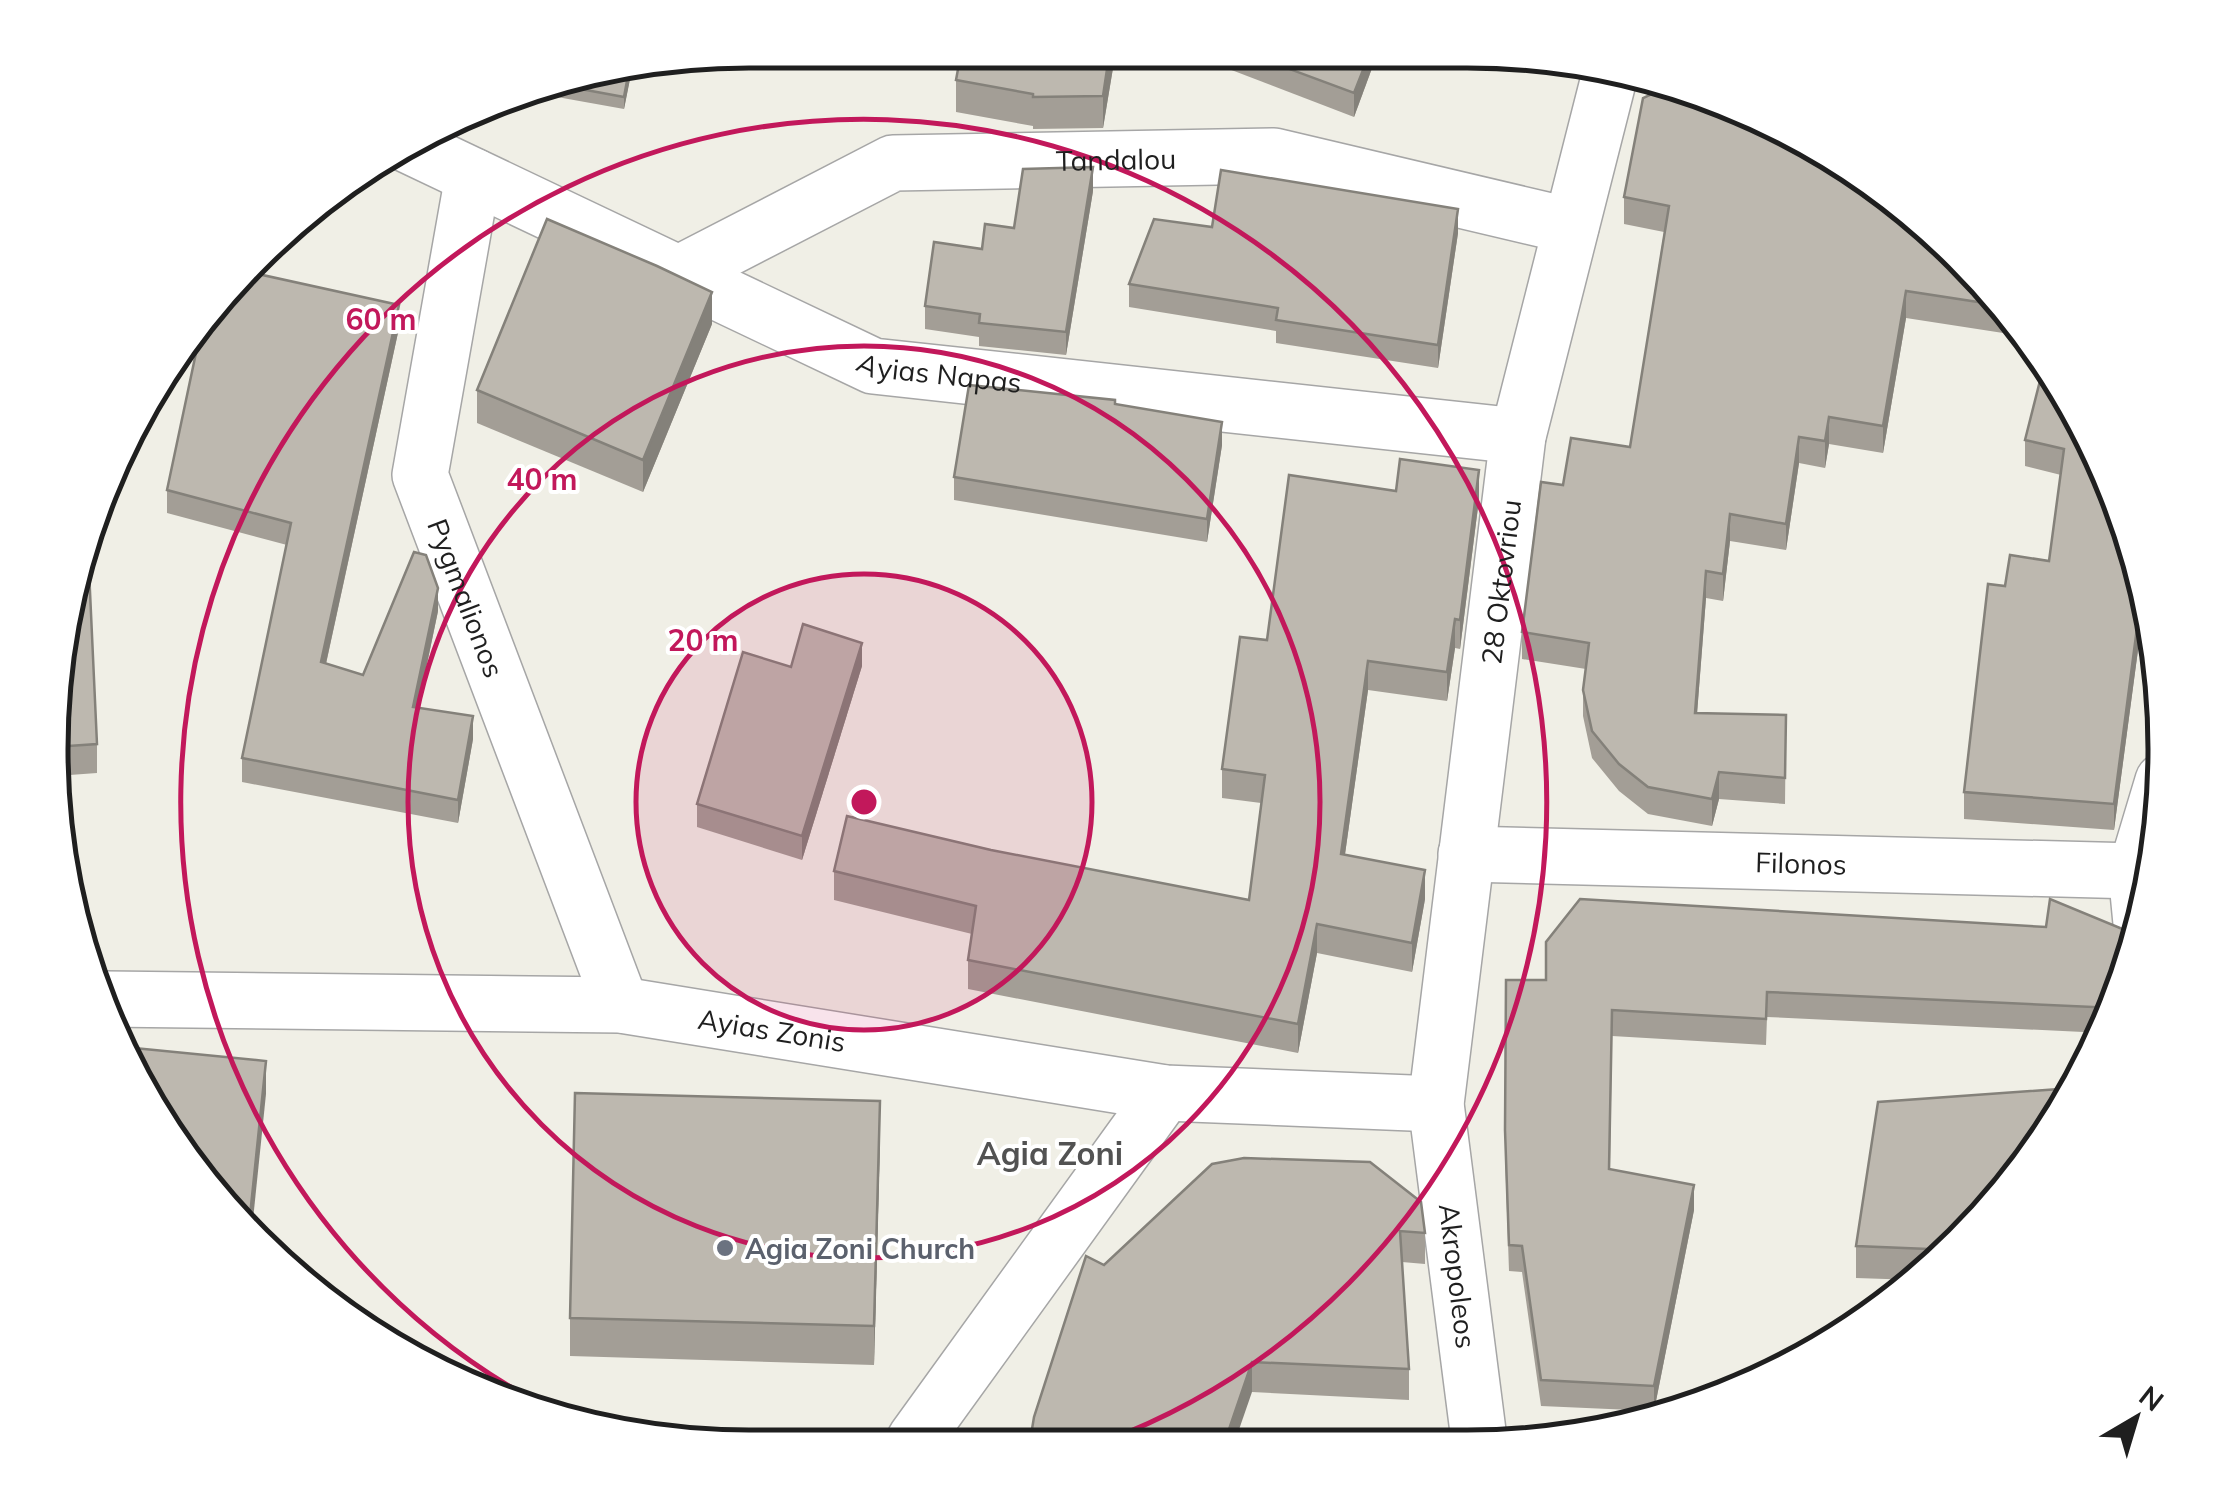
<svg xmlns="http://www.w3.org/2000/svg" width="2216" height="1498" font-family="Mulish,sans-serif">
  <style>
    .lines { fill: none; stroke-linecap: round; stroke-linejoin: round }
    .street-casing { stroke: #a6a6a6; stroke-width: 58 }
    .street { stroke: #fff; stroke-width: 55 }
    .wall { fill: #a39e96 }
    .shaded-wall { fill: #84817a }
    .building { fill: #bdb8af; stroke: #84817a; stroke-width: 2.5 }
    .ring { fill: none; stroke: #c2185b; stroke-width: 5 }
    .worship-dot { fill: #6b7280; stroke: #fff; stroke-width: 4 }
    .labels { text-anchor: middle; dominant-baseline: central; stroke-width: 8; stroke-linejoin: round; paint-order: stroke }
    .street-label { font-size: 28px; fill: #1f1f1f; stroke: #fff }
    .worship-label { font-size: 28px; font-weight: bold; fill: #5b616d; stroke: #fff; text-anchor: start }
    .quarter-label { font-size: 32px; font-weight: bold; fill: #525252; stroke: #fff }
    .rim { fill: none; stroke: #1f1f1f; stroke-width: 5 }
    .centre { fill: #c2185b; stroke: #fff; stroke-width: 5 }
    .ring-label { font-size: 30px; text-anchor: middle; font-weight: bold; fill: #c2185b; stroke: #fff; stroke-width: 8; stroke-linejoin: round; paint-order: stroke }
  </style>
  <rect width="100%" height="100%" fill="#f0efe6"/>
  <g class="lines">
    <defs>
      <g id="street">
        <path id="s1" d="M408,145l465,221 645,70"/>
        <path id="s2" d="M473,176l-53,299 201,530"/>
        <path id="s3" d="M678,274l215,-111 381,-7 297,70"/>
        <path id="s4" d="M1466,854l670,17"/>
        <polyline points="2141,923 2136,871 2163,781"/>
        <path id="s5" d="M106,999l515,6 544,88 271,11"/>
        <polyline points="915,1439 1165,1093"/>
        <path id="s6" d="M1480,1447l-44,-343 82,-668 94,-370"/>
      </g>
    </defs>
    <use href="#street" class="street-casing"/>
    <use href="#street" class="street"/>
  </g>
  <g class="wall">
    <polygon points="1115,56 1103,128 1033,129 1033,126 956,112 956,80"/>
    <polygon points="1221,57 1375,60 1354,117 1221,66"/>
    <polygon points="632,69 624,109 518,90 525,87"/>
    <polygon points="1093,191 1066,355 979,346 979,337 925,329 925,306 982,249 1014,228"/>
    <polygon points="1624,197 1961,254 2029,337 1906,318 1883,453 1829,444 1825,468 1799,463 1786,550 1730,541 1723,601 1706,598 1697,713 1786,715 1785,804 1719,799 1712,826 1648,814 1619,791 1592,758 1583,716 1583,690 1586,669 1522,659 1522,632 1563,485 1630,447 1664,232 1624,224"/>
    <polygon points="1212,227 1458,233 1438,368 1276,343 1276,331 1129,307 1129,284"/>
    <polygon points="712,324 643,492 477,423 477,390"/>
    <polygon points="399,328 326,664 363,675 438,611 418,708 473,739 458,823 242,782 242,758 287,545 167,513 167,490"/>
    <polygon points="2046,357 2146,590 2114,830 1964,819 1964,792 2005,586 2049,561 2061,475 2025,466 2025,440"/>
    <polygon points="1115,404 1222,445 1207,542 954,500 954,477"/>
    <polygon points="1396,491 1479,499 1460,649 1455,648 1447,701 1368,690 1345,854 1425,899 1412,972 1317,953 1298,1053 968,989 968,960 972,934 834,900 834,871 991,850 1249,900 1261,803 1222,798 1222,769 1267,640"/>
    <polygon points="862,666 802,860 697,827 697,804 791,667"/>
    <polygon points="52,703 97,744 97,773 56,776"/>
    <polygon points="2137,935 2113,1016 2104,1033 1767,1017 1766,1045 1612,1036 1610,1169 1694,1210 1654,1411 1541,1406 1522,1272 1509,1271 1505,1155 1506,980 1546,980"/>
    <polygon points="880,1140 874,1365 570,1356 570,1318"/>
    <polygon points="1244,1158 1425,1233 1425,1264 1402,1262 1409,1369 1409,1400 1252,1392 1104,1265"/>
    <polygon points="1962,1243 1916,1280 1856,1278 1856,1246"/>
  </g>
  <g class="shaded-wall">
    <polygon points="1109,56 1115,56 1103,128 1103,96"/>
    <polygon points="1367,60 1375,60 1354,117 1354,93"/>
    <polygon points="632,69 624,109 624,97 629,70"/>
    <polygon points="1093,167 1093,191 1066,355 1066,332"/>
    <polygon points="1458,209 1458,233 1438,368 1438,345"/>
    <polygon points="1906,291 1906,318 1883,453 1883,426"/>
    <polygon points="712,292 712,324 643,492 643,460"/>
    <polygon points="399,305 399,328 321,686 321,662"/>
    <polygon points="1829,417 1829,444 1825,468 1825,441"/>
    <polygon points="1222,422 1222,445 1207,542 1207,519"/>
    <polygon points="1799,437 1799,463 1786,550 1786,524"/>
    <polygon points="1479,470 1479,499 1460,649 1460,620"/>
    <polygon points="1730,514 1730,541 1723,601 1723,574"/>
    <polygon points="1706,571 1706,598 1695,740 1695,713"/>
    <polygon points="2143,582 2146,590 2114,830 2114,804"/>
    <polygon points="438,588 438,611 413,730 413,707"/>
    <polygon points="1455,619 1455,648 1447,701 1447,672"/>
    <polygon points="862,643 862,666 802,860 802,836"/>
    <polygon points="1368,661 1368,690 1341,883 1341,854"/>
    <polygon points="473,716 473,739 458,823 458,800"/>
    <polygon points="1719,772 1719,799 1712,826 1712,799"/>
    <polygon points="1425,870 1425,899 1412,972 1412,943"/>
    <polygon points="1317,924 1317,953 1298,1053 1298,1024"/>
    <polygon points="266,1061 266,1094 251,1239 248,1235"/>
    <polygon points="880,1101 880,1140 874,1365 874,1326"/>
    <polygon points="1694,1185 1694,1210 1654,1411 1654,1386"/>
    <polygon points="1252,1362 1252,1392 1234,1444 1224,1444"/>
  </g>
  <g class="building">
    <polygon points="961,53 1109,56 1103,96 1033,97 1033,94 956,80"/>
    <polygon points="1260,58 1367,60 1354,93"/>
    <polygon points="629,70 624,97 548,83"/>
    <polygon points="1669,86 1777,122 1961,254 2004,306 1906,291 1883,426 1829,417 1825,441 1799,437 1786,524 1730,514 1723,574 1706,571 1695,713 1786,715 1785,778 1719,772 1712,799 1648,787 1619,764 1592,731 1583,690 1589,643 1522,632 1541,482 1563,485 1571,438 1630,447 1669,206 1624,197 1643,98"/>
    <polygon points="1093,167 1066,332 979,323 980,314 925,306 934,242 982,249 985,224 1014,228 1023,169"/>
    <polygon points="1221,170 1458,209 1438,345 1276,320 1278,308 1129,284 1154,219 1212,227"/>
    <polygon points="547,219 657,266 712,292 643,460 477,390"/>
    <polygon points="249,272 399,305 321,662 363,675 414,552 426,555 438,588 413,707 473,716 458,800 242,758 291,523 167,490 204,315"/>
    <polygon points="2046,357 2113,481 2143,582 2114,804 1964,792 1988,584 2005,586 2010,555 2049,561 2064,449 2025,440"/>
    <polygon points="969,385 1115,400 1115,404 1222,422 1207,519 954,477"/>
    <polygon points="1400,459 1479,470 1460,620 1455,619 1447,672 1368,661 1341,854 1425,870 1412,943 1317,924 1298,1024 968,960 976,906 834,871 847,816 991,850 1249,900 1265,775 1222,769 1240,637 1267,640 1289,475 1396,491"/>
    <polygon points="88,548 97,744 54,747 52,703"/>
    <polygon points="803,624 862,643 802,836 697,804 743,652 791,667"/>
    <polygon points="1580,899 2046,927 2050,899 2137,935 2115,1008 1767,992 1766,1019 1612,1010 1609,1169 1694,1185 1654,1386 1541,1380 1522,1246 1509,1245 1505,1130 1506,980 1546,980 1546,942"/>
    <polygon points="124,1047 266,1061 248,1235 143,1098"/>
    <polygon points="2074,1088 2048,1137 1962,1243 1953,1250 1856,1246 1878,1102"/>
    <polygon points="575,1093 880,1101 874,1326 570,1318"/>
    <polygon points="1244,1158 1370,1162 1421,1202 1425,1233 1400,1231 1409,1369 1252,1362 1224,1444 1030,1441 1034,1417 1086,1256 1104,1265 1212,1164"/>
  </g>
  <circle cx="864" cy="802" r="228" fill="#c2185b" fill-opacity=".12"/>
  <g class="ring">
    <circle cx="864" cy="802" r="228"/>
    <circle cx="864" cy="802" r="456"/>
    <path d="M581 1424A683 683 0 1 1 1103 1442"/>
  </g>
  <circle class="worship-dot" cx="725" cy="1248" r="10"/>
  <g class="labels">
    <g class="street-label">
      <text stroke="none"><textPath href="#s3" startOffset="465">Tandalou</textPath></text>
      <text stroke="none"><textPath href="#s1" startOffset="582">Ayias Napas</textPath></text>
      <text stroke="none"><textPath href="#s6" startOffset="872">28 Oktovriou</textPath></text>
      <text stroke="none"><textPath href="#s2" startOffset="435">Pygmalionos</textPath></text>
      <text stroke="none"><textPath href="#s4" startOffset="335">Filonos</textPath></text>
      <text stroke="none"><textPath href="#s5" startOffset="668">Ayias Zonis</textPath></text>
      <text transform="translate(1458 1276) rotate(83)">Akropoleos</text>
    </g>
    <g class="worship-label">
      <text x="745" y="1248">Agia Zoni Church</text>
    </g>
    <g class="quarter-label">
      <text x="1050" y="1153">Agia Zoni</text>
    </g>
  </g>
  <path d="M0 0H2216V1498H0ZM749 68H1467A681 681 0 0 1 2148 749V749A681 681 0 0 1 1467 1430H749A681 681 0 0 1 68 749V749A681 681 0 0 1 749 68Z" fill="#fff" fill-rule="evenodd"/>
  <path class="rim" d="M749 68H1467A681 681 0 0 1 2148 749V749A681 681 0 0 1 1467 1430H749A681 681 0 0 1 68 749V749A681 681 0 0 1 749 68Z"/>
  <circle cx="864" cy="802" r="15" class="centre"/>
  <g class="ring-label">
    <text x="381" y="330">60 m</text>
    <text x="542" y="490">40 m</text>
    <text x="703" y="651">20 m</text>
  </g>
  <g transform="translate(2136 1418) rotate(38)" stroke="#ffffff" stroke-width="8" paint-order="stroke">
  <path d="M0-8L18 38L0 25L-18 38Z" fill="#1f1f1f"/>
  <text y="-15" font-size="28" font-weight="bold" text-anchor="middle" fill="#1f1f1f">N</text>
  </g>
</svg>
